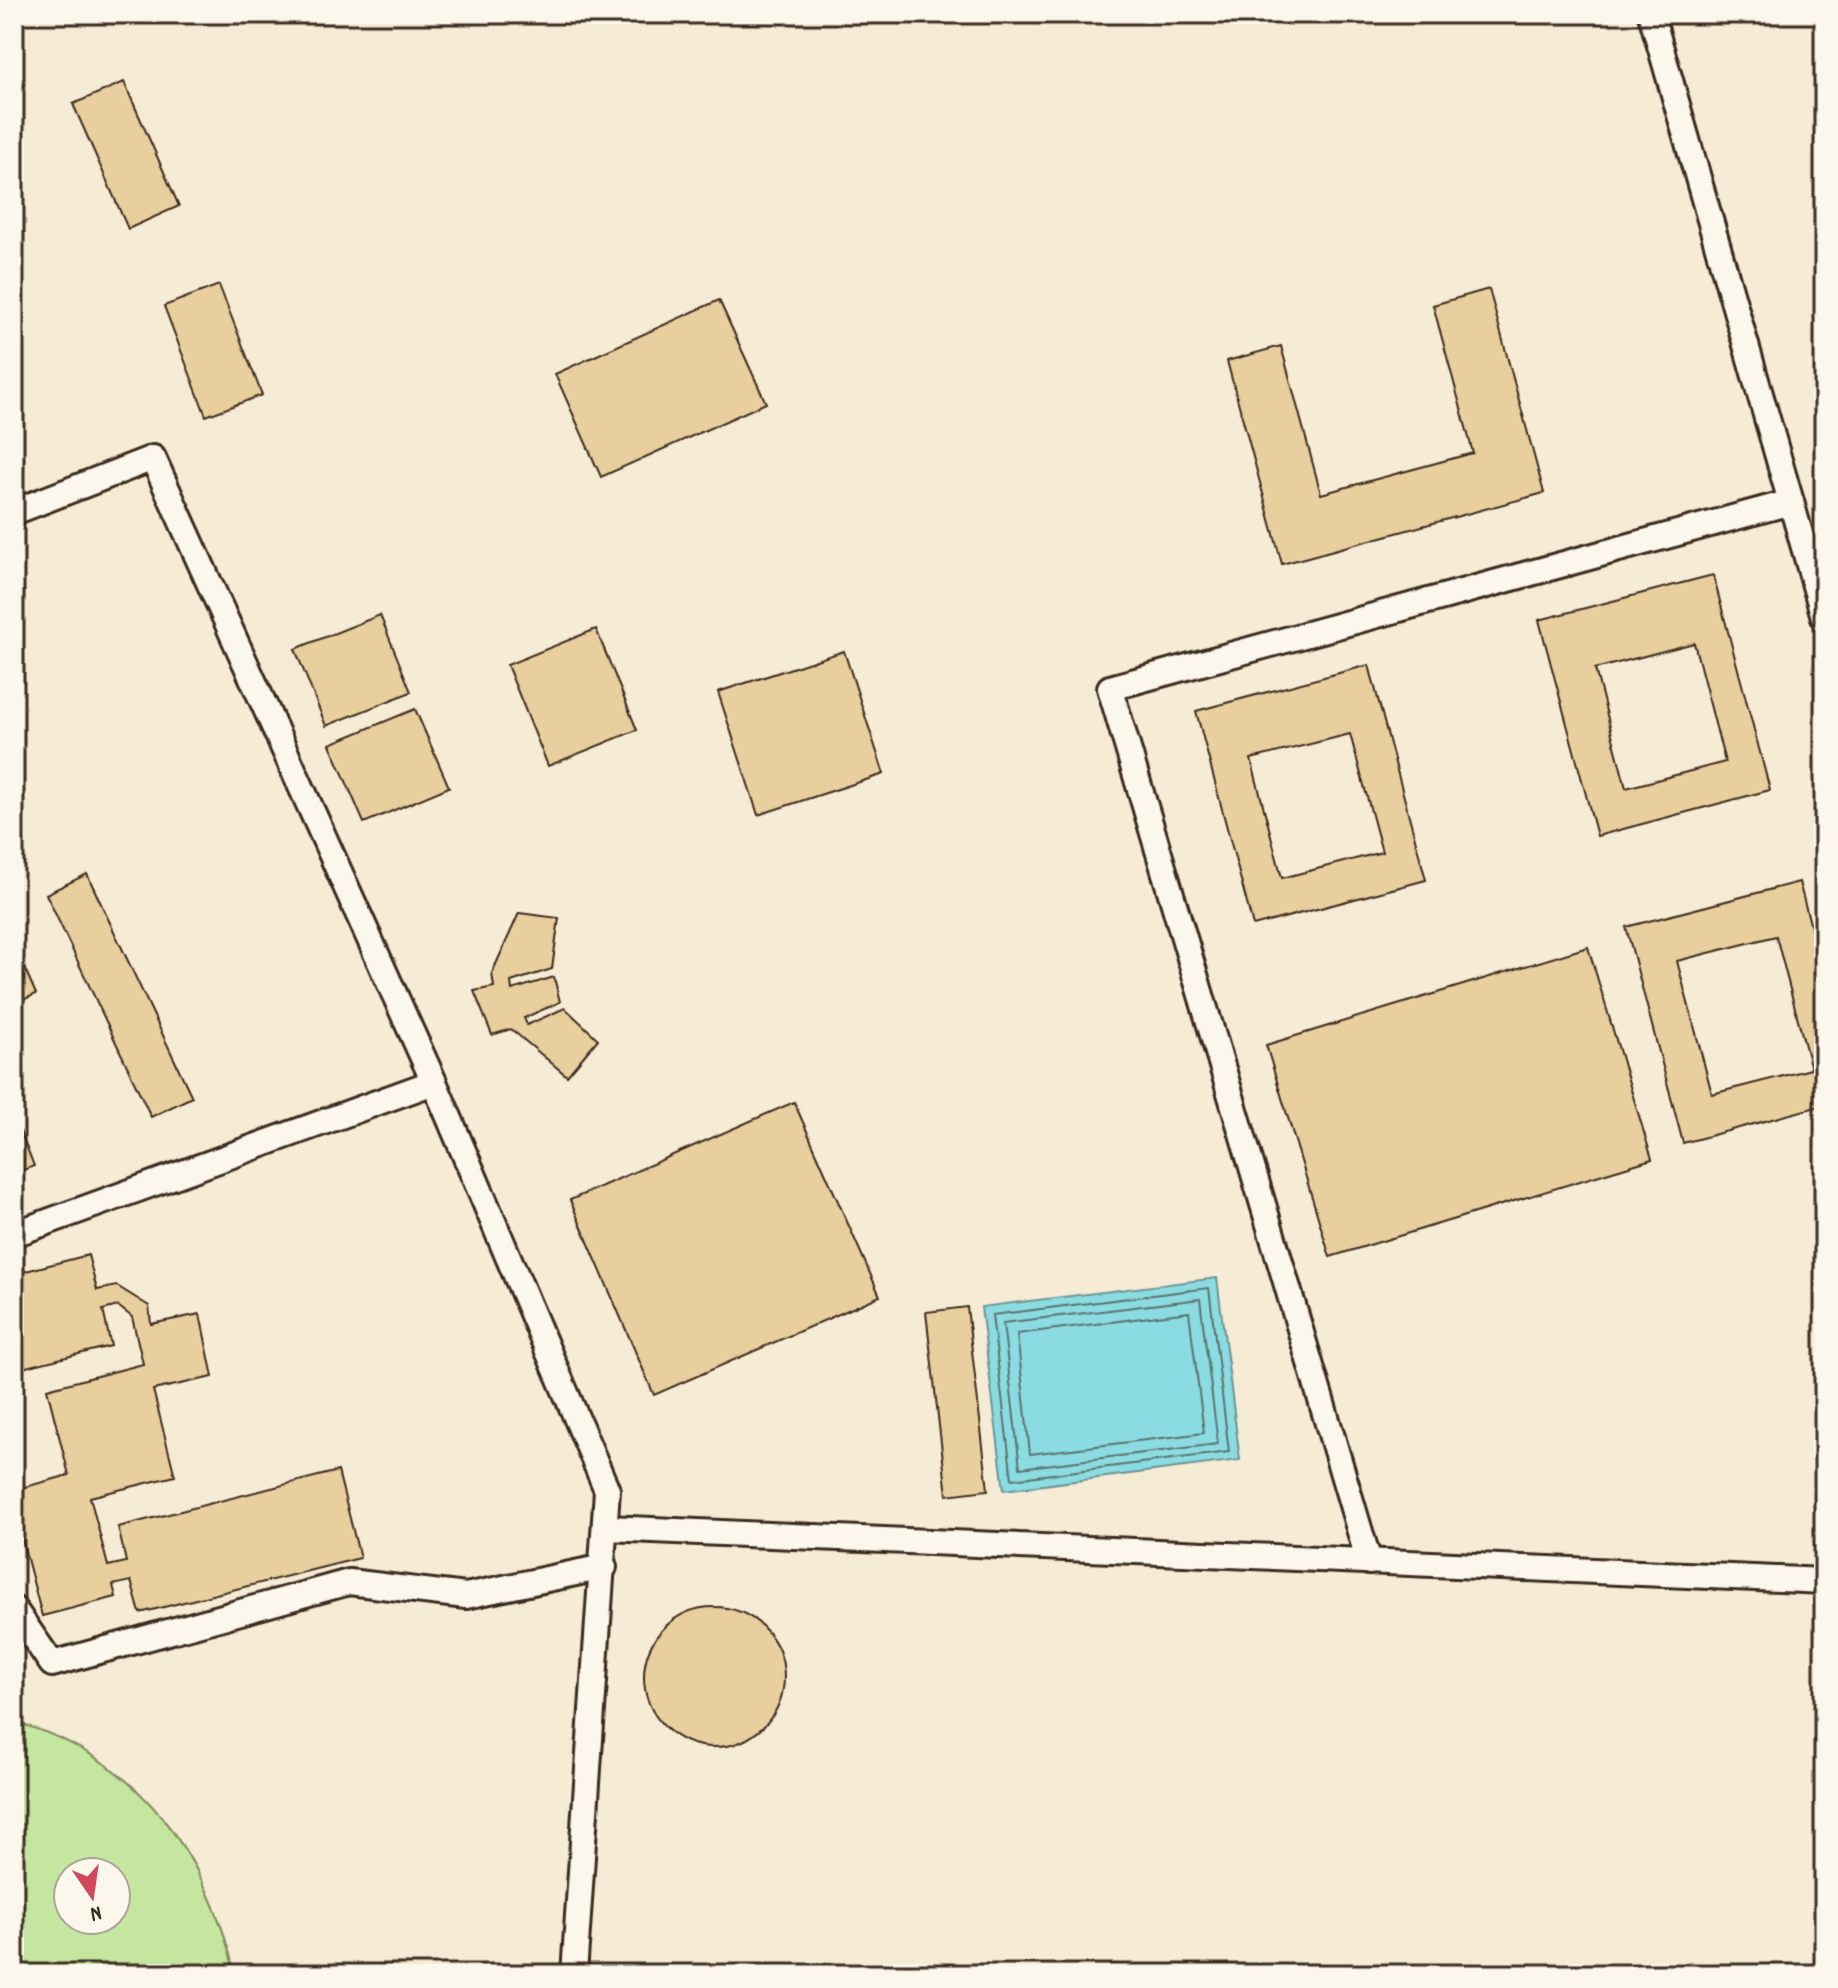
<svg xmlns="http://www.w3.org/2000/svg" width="1838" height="1988" font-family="Dekko,sans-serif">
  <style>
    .built { fill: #f6ebd5; fill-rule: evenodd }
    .green { fill: #c5e69e; stroke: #80885e; stroke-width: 2; fill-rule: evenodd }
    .water { fill: #8bdce2; stroke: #6b9594; stroke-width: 2 }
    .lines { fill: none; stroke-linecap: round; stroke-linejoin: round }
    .shore { stroke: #5b716c; stroke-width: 2 }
    .building { fill: #e9ce9e; stroke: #3b2a1e; stroke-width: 2; fill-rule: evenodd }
    .service-casing { stroke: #3b2a1e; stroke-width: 30 }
    .service { stroke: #fbf7ec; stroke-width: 24 }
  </style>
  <rect width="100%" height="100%" fill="#fbf7ec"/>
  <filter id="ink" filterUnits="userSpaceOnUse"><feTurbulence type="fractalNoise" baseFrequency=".0125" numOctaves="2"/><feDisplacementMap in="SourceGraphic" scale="16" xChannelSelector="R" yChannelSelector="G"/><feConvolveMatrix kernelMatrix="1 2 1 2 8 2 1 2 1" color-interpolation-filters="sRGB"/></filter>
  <g filter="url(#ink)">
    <path class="built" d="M14,14h1810v1960h-1810zM68,1872h48v48h-48z"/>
    <path class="green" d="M14,1722c124,33 193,133 221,252h-221zM68,1872h48v48h-48z"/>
    <polygon class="water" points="1217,1278 1240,1460 1004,1490 981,1307"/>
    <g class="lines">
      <g class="shore">
        <polygon points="1209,1288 1229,1452 1012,1479 992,1315"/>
        <polygon points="1200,1299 1218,1444 1020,1468 1003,1323"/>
        <polygon points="1189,1312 1204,1433 1030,1454 1017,1334"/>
      </g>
    </g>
    <g class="building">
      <polygon points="124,82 179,206 128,229 73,104"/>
      <polygon points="219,285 262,395 206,416 164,306"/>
      <polygon points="1489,289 1544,493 1282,564 1227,361 1281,346 1321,494 1473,453 1433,305"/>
      <polygon points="719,300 766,403 601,477 555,374"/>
      <path d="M1713,575l57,215 -173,46 -58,-216zM1694,643l31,119 -99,26 -31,-119z"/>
      <polygon points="380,615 411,692 326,726 295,649"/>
      <polygon points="596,629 637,730 548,766 507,665"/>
      <polygon points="844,651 884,774 758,815 718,692"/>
      <path d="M1369,665l57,215 -173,46 -57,-215zM1350,734l32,118 -100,26 -31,-119z"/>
      <polygon points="415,709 449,787 364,823 330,744"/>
      <polygon points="87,874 192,1097 151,1117 46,894"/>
      <path d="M1799,882l25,94v129l-141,38 -57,-216zM1776,936l35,133 -99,25 -35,-133z"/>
      <polygon points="519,913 559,918 552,969 511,982 512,990 554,977 560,1002 524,1018 527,1025 565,1008 598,1039 567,1076 511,1029 492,1035 474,991 494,987 492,973"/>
      <polygon points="14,944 36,994 14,1004"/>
      <polygon points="1588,947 1652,1159 1330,1257 1266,1045"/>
      <polygon points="794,1102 880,1296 654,1395 570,1200"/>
      <polygon points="14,1116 34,1166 14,1174"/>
      <polygon points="88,1255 97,1290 117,1286 149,1306 151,1324 200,1314 213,1377 153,1390 175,1476 90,1497 108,1566 126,1562 118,1527 338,1471 360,1558 140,1613 131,1581 113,1585 116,1597 42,1616 14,1509 14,1490 69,1475 47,1389 143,1364 132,1317 118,1306 103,1310 111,1346 14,1370 14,1274"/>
      <polygon points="967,1307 988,1490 947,1495 926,1312"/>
      <circle cx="714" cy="1677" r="70"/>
    </g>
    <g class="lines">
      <defs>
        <g id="service">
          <polyline points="1651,14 1824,617"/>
          <polyline points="14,512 153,458 434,1082 607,1490 574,1974"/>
          <polyline points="14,1234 434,1082"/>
          <polyline points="607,1528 1824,1581"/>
          <polyline points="1369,1562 1110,688 1791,502"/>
          <polyline points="14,1609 52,1664 349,1582 466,1596 604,1567"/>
        </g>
      </defs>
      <use href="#service" class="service-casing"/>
      <use href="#service" class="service"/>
    </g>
  </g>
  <rect width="1838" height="1988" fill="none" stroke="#fbf7ec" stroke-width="48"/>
  <rect x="24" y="24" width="1790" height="1940" fill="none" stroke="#3b2a1e" stroke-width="3" filter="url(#ink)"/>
  <g transform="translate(92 1896) rotate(167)"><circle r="38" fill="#fbf7ec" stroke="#aea59a" stroke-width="2"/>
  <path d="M0-6L14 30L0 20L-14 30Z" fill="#d1495b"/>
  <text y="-12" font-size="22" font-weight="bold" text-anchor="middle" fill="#3b2a1e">N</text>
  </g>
</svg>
